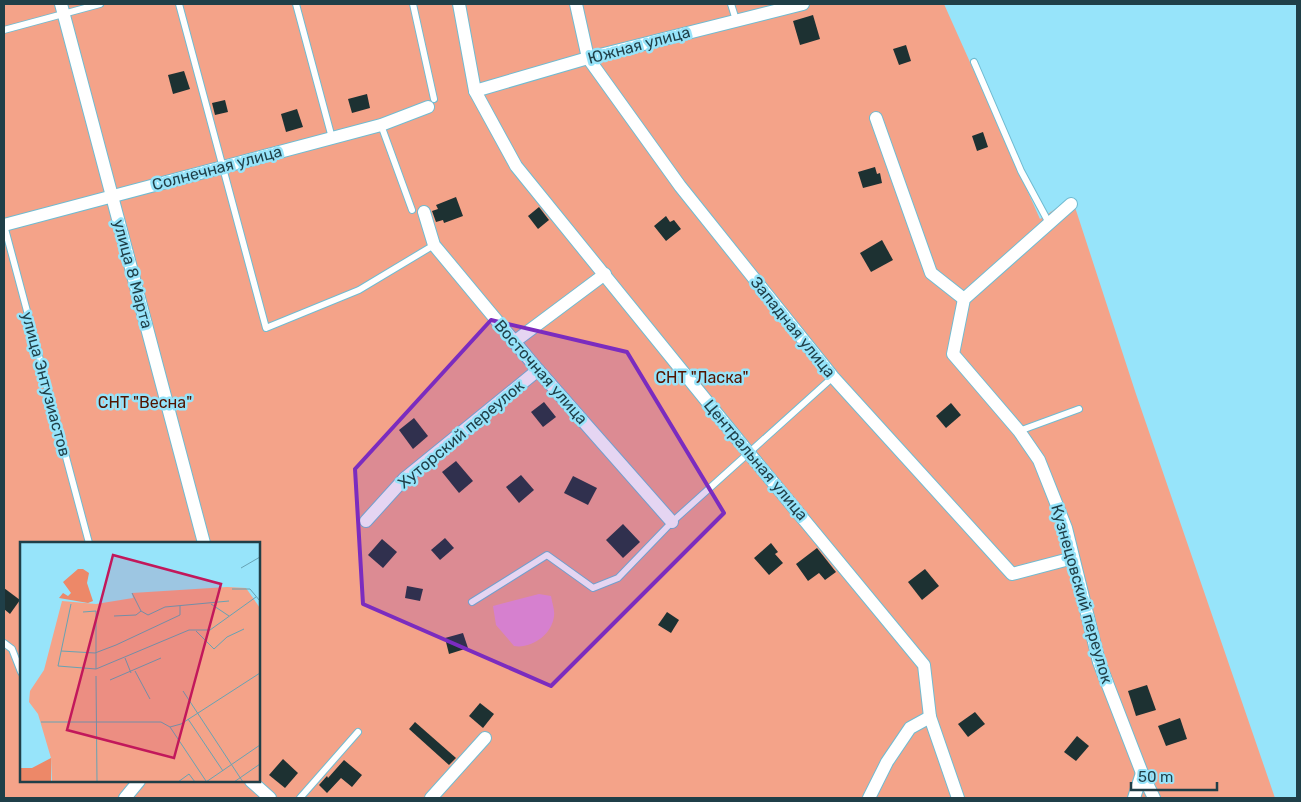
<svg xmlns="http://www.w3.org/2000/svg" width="1301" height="802" font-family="Rubik,sans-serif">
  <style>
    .green { fill: #f4a389; fill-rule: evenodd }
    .water { fill: #ed95d4 }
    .building { fill: #1d3132 }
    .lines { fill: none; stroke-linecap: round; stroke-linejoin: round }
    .service-casing { stroke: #70bbd1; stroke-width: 8 }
    .minor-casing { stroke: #70bbd1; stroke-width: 14 }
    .service { stroke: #fff; stroke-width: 6 }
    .minor { stroke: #fff; stroke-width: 12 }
    .marked { fill: #7b2cbf; fill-opacity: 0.2; stroke: #7b2cbf; stroke-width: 4; stroke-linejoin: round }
    .labels { text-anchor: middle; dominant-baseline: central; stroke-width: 5; stroke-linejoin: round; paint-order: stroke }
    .street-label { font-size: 16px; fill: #1f3f48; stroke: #97e4fa }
    .park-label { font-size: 16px; fill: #521400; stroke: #97e4fa }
    .inset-road { fill: none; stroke: #67a2b3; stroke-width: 1 }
    .view { fill: #c2185b; fill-opacity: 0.15; stroke: #c2185b; stroke-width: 2.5 }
    .inset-edge { fill: none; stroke: #1f3f48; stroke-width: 2.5 }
  </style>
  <rect width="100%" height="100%" fill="#97e4fa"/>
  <path class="green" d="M4,4h940l96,215 32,-21 64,196 139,404h-1271zM21,543h238v238h-238z"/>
  <path class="water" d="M539,594l12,2c1,7 4,14 3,20 -2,19 -23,33 -40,30l-18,-21 -3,-19z"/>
  <g class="building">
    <polygon points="813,15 820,39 800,45 793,21"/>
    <polygon points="906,45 911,61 899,65 893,49"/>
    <polygon points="184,71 190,89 173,94 168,75"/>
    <polygon points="367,94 370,108 352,113 348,99"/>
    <polygon points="225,100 228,112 215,115 212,103"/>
    <polygon points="297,109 303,127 286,132 281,114"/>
    <polygon points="983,132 988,147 977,151 972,136"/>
    <polygon points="875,167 877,174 880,173 882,183 863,188 858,172"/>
    <polygon points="456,197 463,216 444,223 443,220 436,222 432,211 438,209 436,205"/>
    <polygon points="539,207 549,220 538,229 528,216"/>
    <polygon points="666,216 670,222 674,220 681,229 666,241 654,226"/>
    <polygon points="882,240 893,260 871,272 860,253"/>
    <polygon points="544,402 556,417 543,427 531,412"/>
    <polygon points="951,403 961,415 946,428 936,416"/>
    <polygon points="414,418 428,436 413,449 399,430"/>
    <polygon points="456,461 473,481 459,493 442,472"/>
    <polygon points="521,475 534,490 519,503 506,487"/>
    <polygon points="573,476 597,488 588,505 564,493"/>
    <polygon points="623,524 640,542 623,558 606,540"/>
    <polygon points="445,538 454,548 440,560 431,550"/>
    <polygon points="382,539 397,552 383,568 368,555"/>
    <polygon points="771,543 778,552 775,554 783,563 769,575 754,558"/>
    <polygon points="817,548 836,572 825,580 819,573 808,581 796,564"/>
    <polygon points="925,569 939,586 922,600 908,582"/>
    <polygon points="407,586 423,589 420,601 405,598"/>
    <polygon points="4,588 20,600 10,614 4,609"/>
    <polygon points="667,612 679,620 671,633 658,625"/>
    <polygon points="463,633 468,648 449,654 445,638"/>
    <polygon points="1147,685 1156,710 1136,716 1128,691"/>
    <polygon points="480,703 494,714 483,728 469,716"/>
    <polygon points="975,712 985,724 968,737 958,724"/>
    <polygon points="1180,718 1187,739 1166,746 1158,726"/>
    <polygon points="415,722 456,758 449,765 409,729"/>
    <polygon points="1077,736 1089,746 1076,761 1064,752"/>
    <polygon points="283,759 298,773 285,788 269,775"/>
    <polygon points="344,760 362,775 352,787 341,778 327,793 319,785 327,776 328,778"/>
  </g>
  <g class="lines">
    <defs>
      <g id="service">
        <polyline points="179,4 266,328 359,290 434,245"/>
        <polyline points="296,4 332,138"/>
        <polyline points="413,4 434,99"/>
        <polyline points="731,4 736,20"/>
        <polyline points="4,30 100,4"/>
        <polyline points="974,62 1021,171 1049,223"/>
        <polyline points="381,125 412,210"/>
        <polyline points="4,225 89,543"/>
        <polyline points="1019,431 1079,409"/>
        <polyline points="472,602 547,555 593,588 618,578 672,522 833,377"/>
        <polyline points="4,643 12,649 21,672"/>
        <polyline points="300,798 358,732"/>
      </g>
      <g id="minor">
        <polyline points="61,4 204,543"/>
        <polyline points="459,4 475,91 516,166 748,452 924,665 930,717 958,798"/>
        <polyline points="576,4 588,58 680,186 833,377 1012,574 1073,558"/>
        <polyline points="475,91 588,58 803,4"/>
        <polyline points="876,118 931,273 964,299"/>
        <polyline points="1071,204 964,299 953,354 1019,431 1039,460 1066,528 1099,662 1142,773 1154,798"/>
        <polyline points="424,212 434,245 538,370 672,522"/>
        <polyline points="4,225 381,125 428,107"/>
        <polyline points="514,342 605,274"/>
        <polyline points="366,521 404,479 538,370"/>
        <polyline points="251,781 270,798"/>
        <polyline points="125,798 139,781"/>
        <polyline points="431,798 485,738"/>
        <polyline points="869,798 887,762 910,728 930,717"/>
        <polyline points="1134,798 1142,773"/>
      </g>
    </defs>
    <use href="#service" class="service-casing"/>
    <use href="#minor" class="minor-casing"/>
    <use href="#service" class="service"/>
    <use href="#minor" class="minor"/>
  </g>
  <path class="marked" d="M491,320l136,32 97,161 -173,173 -188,-82 -8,-135z"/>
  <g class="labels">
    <g class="street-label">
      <text transform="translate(639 45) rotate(-15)">Южная улица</text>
      <text transform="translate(217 168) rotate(-15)">Солнечная улица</text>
      <text transform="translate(133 274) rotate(75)">улица 8 Марта</text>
      <text transform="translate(793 327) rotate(51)">Западная улица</text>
      <text transform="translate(541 372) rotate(49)">Восточная улица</text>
      <text transform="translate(46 384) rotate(75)">улица Энтузиастов</text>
      <text transform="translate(461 434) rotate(-40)">Хуторский переулок</text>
      <text transform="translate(756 460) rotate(50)">Центральная улица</text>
      <text transform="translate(1082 594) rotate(74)">Кузнецовский переулок</text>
    </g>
    <g class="park-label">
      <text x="702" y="377">СНТ "Ласка"</text>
      <text x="145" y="402">СНТ "Весна"</text>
    </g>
  </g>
  <g transform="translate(20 542)">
    <rect width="240" height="240" fill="#97e4fa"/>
    <path d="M207,45l19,1 14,20v174h-208l-1,-24 -13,-44 -9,-12 1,-11 14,-21 18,-69 34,3 37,-6 -1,-5z" fill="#f4a389"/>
    <path d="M58,27h5l6,4 -2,10 6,18 -5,2 -29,-5 4,-5 5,3 3,-3 -8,-11zM31,216v24h-31v-14h12z" fill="#ed8868"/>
    <path class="inset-road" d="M221,26l19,-11M212,47h18l10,12M112,51l9,18 7,4 17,-8 64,-6M51,62l-13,62 38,3 93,-39h21l46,-33M191,62l18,12M63,70l13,-1v58M94,74l22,-1 5,-4M176,89l18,18 13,-12 17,-8M41,109l34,2 21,-8 64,-30v-9M105,116l6,15M115,129l15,28M76,134l1,106M90,138l51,-22M163,149l60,91M168,177l35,52M21,180h120l9,5M150,185l11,-3 79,-51M150,185l36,54M158,240l11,-8 6,8M186,240l54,-37M214,240l26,-18"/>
    <path class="view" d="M93,13l108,29 -47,174 -107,-28z"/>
    <rect width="240" height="240" class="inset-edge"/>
  </g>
  <rect width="1301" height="802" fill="none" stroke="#1f3f48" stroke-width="10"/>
  <path d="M1131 782v8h86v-8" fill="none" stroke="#1f3f48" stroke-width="2.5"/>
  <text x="1138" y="782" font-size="15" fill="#1f3f48" stroke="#97e4fa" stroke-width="4" paint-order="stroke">50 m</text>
</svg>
